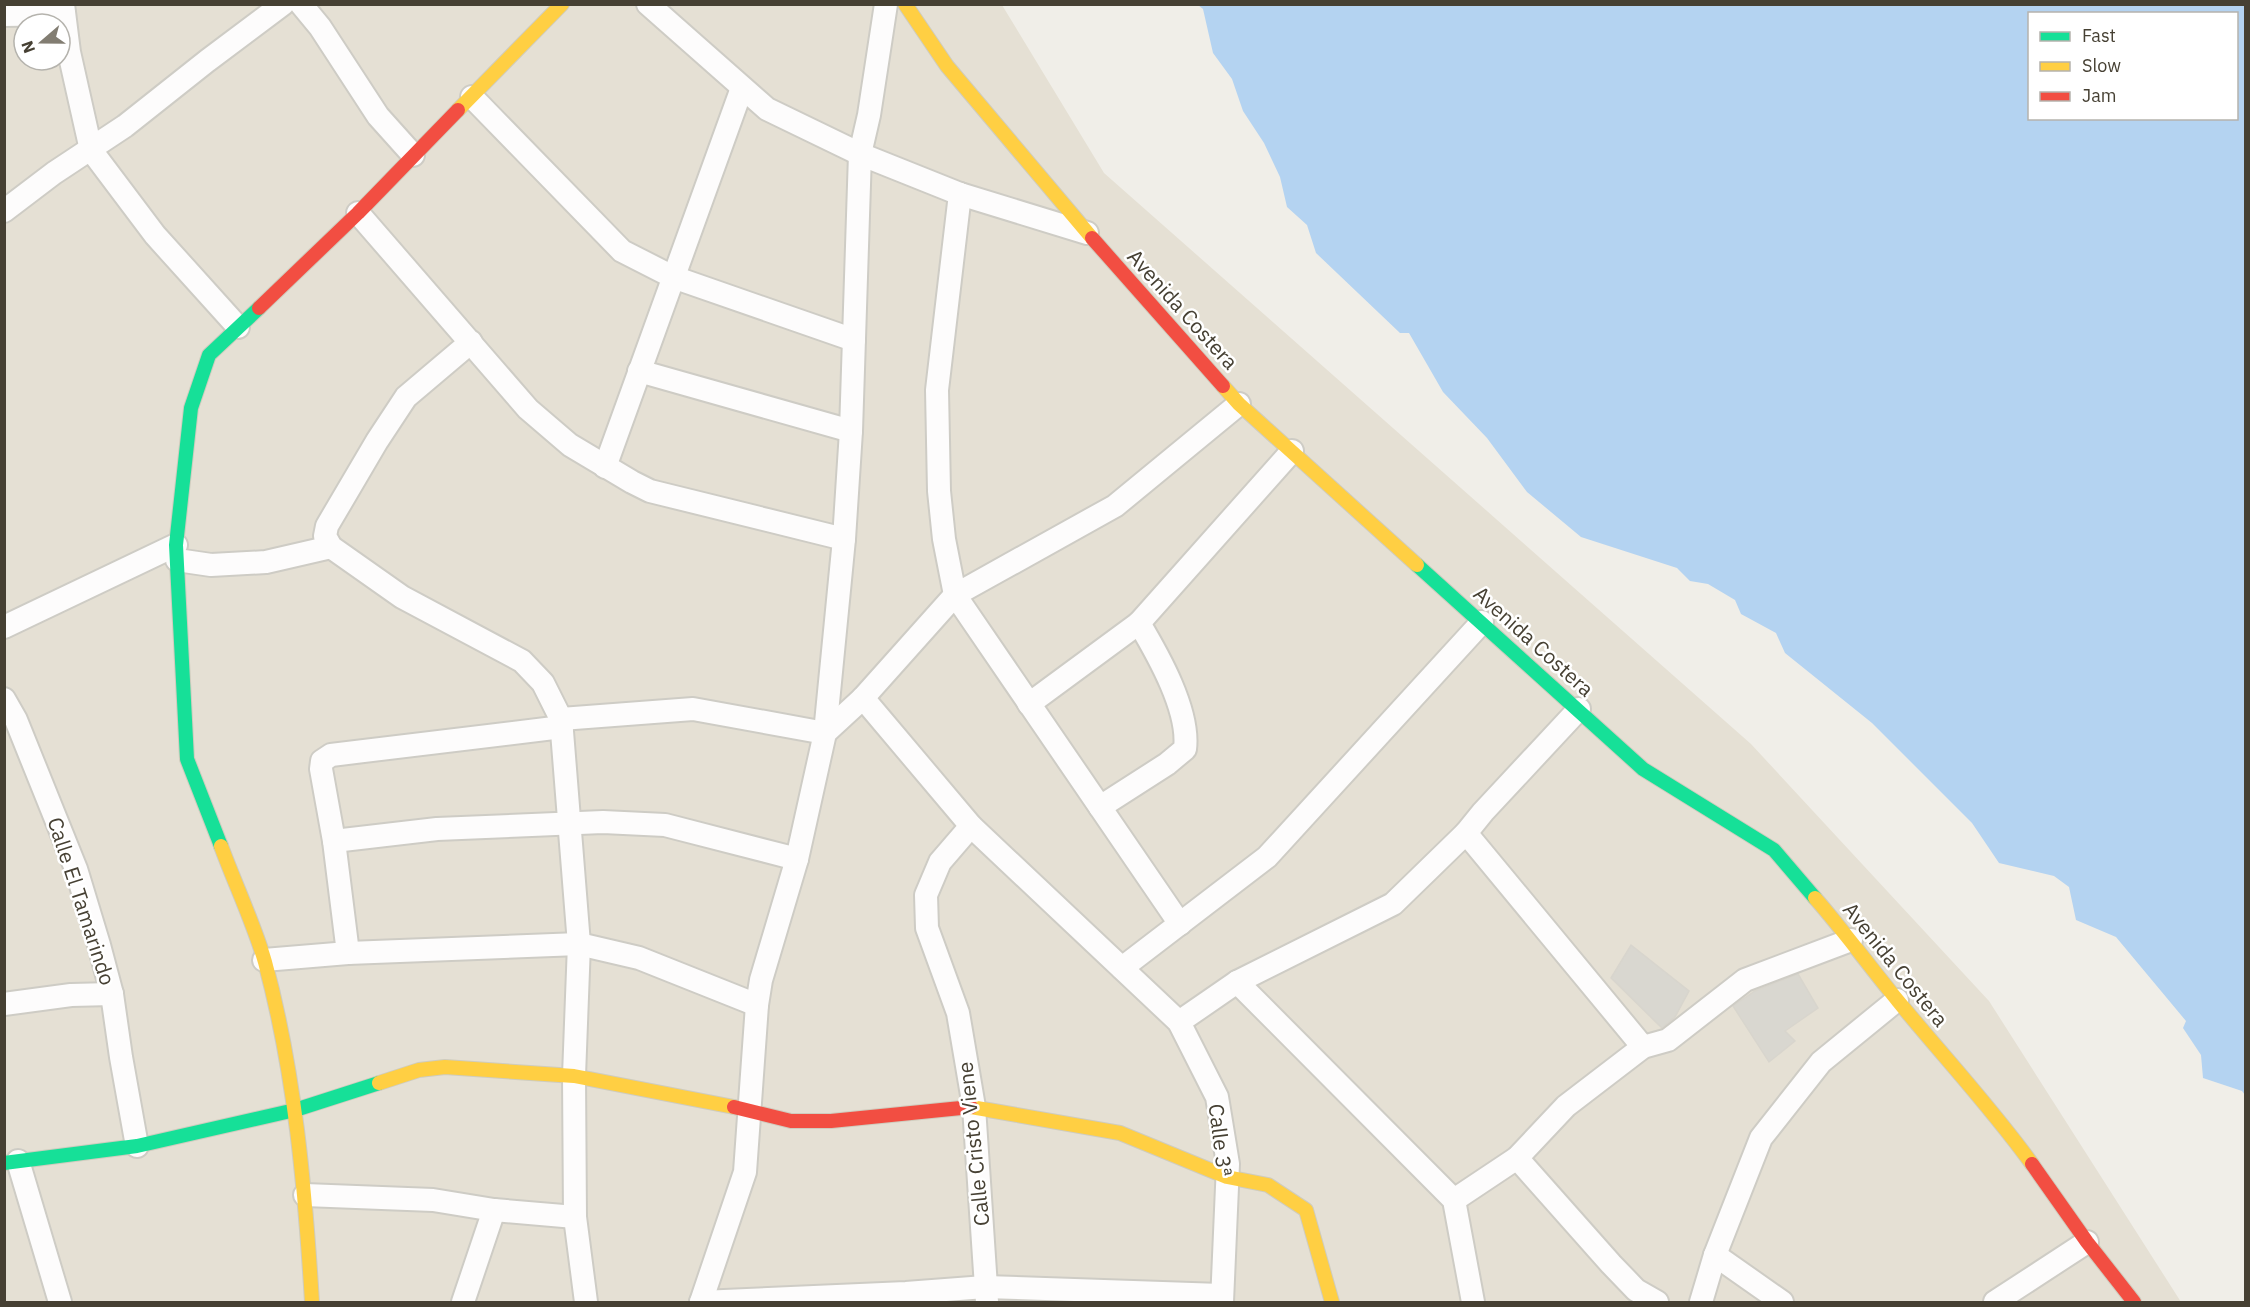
<svg xmlns="http://www.w3.org/2000/svg" width="2250" height="1307" font-family="'IBM Plex Sans',sans-serif">
  <style>
    .residential { fill: #e5e0d4; fill-rule: evenodd }
    .water { fill: #b4d3f1; fill-rule: evenodd }
    .building { fill: #d9d7d0; stroke: #d8d5cd; stroke-width: 1.5 }
    .lines { fill: none; stroke-linecap: round; stroke-linejoin: round }
    .street-casing { stroke: #ceccc5; stroke-width: 26 }
    .fast-casing { stroke: #cfccbe; stroke-width: 16 }
    .slow-casing { stroke: #cfccbe; stroke-width: 16 }
    .jam-casing { stroke: #cfccbe; stroke-width: 16 }
    .street { stroke: #fdfcfc; stroke-width: 22 }
    .fast { stroke: #16e098; stroke-width: 14 }
    .slow { stroke: #ffcf43; stroke-width: 14 }
    .jam { stroke: #f24e42; stroke-width: 14 }
    .labels { text-anchor: middle; dominant-baseline: central; stroke-width: 5; stroke-linejoin: round; paint-order: stroke }
    .street-label { font-size: 21px; fill: #464033; stroke: #fff }
  </style>
  <rect width="100%" height="100%" fill="#f0eee8"/>
  <path class="residential" d="M5,4l997,1 102,168 647,571 238,257 192,301h-2176zM24,24h36v36h-36z"/>
  <path class="water" d="M1198,5h1047v1090l-3,-4 -39,-13 -2,-23 -18,-27 3,-7 -70,-84 -40,-17 -7,-33 -15,-11 -55,-13 -27,-40 -100,-100 -87,-70 -9,-20 -35,-19 -6,-14 -27,-16 -18,-3 -13,-13 -96,-31 -54,-45 -40,-54 -44,-46 -34,-59h-9l-84,-80 -9,-28 -20,-18 -7,-30 -16,-34 -21,-32 -11,-32 -19,-26 -10,-44zM2030,14h206v104h-206z"/>
  <g class="building">
    <polygon points="1631,945 1689,991 1675,1017 1662,1028 1611,978"/>
    <polygon points="1798,974 1818,1008 1785,1031 1795,1041 1769,1062 1733,1006 1755,991"/>
  </g>
  <g class="lines">
    <defs>
      <g id="street">
        <polyline points="63,4 69,52 91,150 155,235 238,327"/>
        <polyline points="301,4 320,27 378,116 413,155"/>
        <polyline points="648,4 767,109 860,154 960,194 1087,233"/>
        <polyline points="4,15 64,14"/>
        <polyline points="472,97 622,251 673,277 854,340"/>
        <polyline points="960,194 937,390 939,491 944,539 955,595 1180,924"/>
        <polyline points="4,211 54,173 125,126 207,61 283,4"/>
        <polyline points="358,213 528,409 570,445 632,482 650,491 844,539"/>
        <polyline points="471,342 406,397 377,441 327,526 325,536 331,547 402,597 522,661 543,683 561,719 579,944 574,1076 575,1217 586,1302"/>
        <polyline points="639,371 851,431"/>
        <polyline points="605,467 742,88"/>
        <polyline points="177,560 211,565 266,562 331,547"/>
        <polyline points="4,627 176,545"/>
        <polyline points="863,698 971,826 1179,1022 1217,1097 1228,1164 1222,1302"/>
        <polyline points="4,699 16,720 76,869 99,945 112,994 121,1057 137,1146"/>
        <polyline points="1029,704 1139,623 1292,451"/>
        <polyline points="561,719 693,709 825,733 863,698 955,595 1115,506 1239,404"/>
        <path d="M1100,807l67,-43 18,-15c5,-38 -27,-94 -46,-126"/>
        <polyline points="971,826 940,862 926,895 927,928 958,1013 974,1107 987,1302"/>
        <polyline points="1466,833 1643,1047"/>
        <polyline points="334,841 437,829 603,822 665,825 797,859"/>
        <polyline points="348,953 334,841 321,769 322,761 331,755 562,727"/>
        <polyline points="264,960 348,953 579,944 639,958 757,1005"/>
        <polyline points="1122,968 1267,857 1482,622"/>
        <polyline points="1237,982 1454,1200 1473,1302"/>
        <polyline points="4,1004 71,995 112,994"/>
        <polyline points="1179,1022 1237,982 1393,904 1466,833 1483,812 1579,709"/>
        <polyline points="1517,1158 1611,1264 1636,1290 1657,1302"/>
        <polyline points="18,1161 60,1302"/>
        <polyline points="305,1195 433,1200 494,1210 575,1217"/>
        <polyline points="1454,1200 1517,1158 1566,1106 1643,1047 1668,1040 1745,980 1851,940"/>
        <polyline points="1715,1255 1782,1302"/>
        <polyline points="463,1302 494,1210"/>
        <polyline points="701,1302 745,1172 757,1005 761,980 797,859 825,733 844,539 851,431 860,154 869,115 886,4"/>
        <polyline points="701,1302 906,1293 985,1287 1221,1295"/>
        <polyline points="1701,1302 1715,1255 1761,1138 1821,1062 1897,1000"/>
        <polyline points="1995,1302 2087,1242"/>
      </g>
      <g id="fast">
        <polyline points="1417,565 1643,769 1774,850 1815,898"/>
        <polyline points="221,846 187,759 176,545 191,408 209,355 259,308"/>
        <polyline points="4,1163 137,1146 295,1110 379,1083"/>
      </g>
      <g id="slow">
        <polyline points="905,4 947,66 1092,238"/>
        <polyline points="458,110 562,4"/>
        <polyline points="1223,386 1239,404 1417,565"/>
        <path d="M221,846c14,38 33,78 44,116 30,111 40,226 47,340"/>
        <path d="M1815,898c29,33 55,69 83,103 45,55 93,106 134,163"/>
        <polyline points="379,1083 419,1070 445,1067 574,1076 734,1107"/>
        <polyline points="971,1107 1120,1133 1227,1177 1268,1185 1306,1210 1332,1302"/>
      </g>
      <g id="jam">
        <polyline points="1092,238 1223,386"/>
        <polyline points="259,308 358,213 458,110"/>
        <polyline points="734,1107 791,1121 831,1121 971,1107"/>
        <polyline points="2032,1164 2087,1242 2134,1302"/>
      </g>
    </defs>
    <use href="#street" class="street-casing"/>
    <use href="#fast" class="fast-casing"/>
    <use href="#slow" class="slow-casing"/>
    <use href="#jam" class="jam-casing"/>
    <use href="#street" class="street"/>
    <use href="#fast" class="fast"/>
    <use href="#slow" class="slow"/>
    <use href="#jam" class="jam"/>
  </g>
  <g class="labels">
    <g class="street-label">
      <text transform="translate(1183 309) rotate(48)">Avenida Costera</text>
      <text transform="translate(1534 641) rotate(42)">Avenida Costera</text>
      <text transform="translate(82 901) rotate(72)">Calle El Tamarindo</text>
      <text transform="translate(1896 964) rotate(51)">Avenida Costera</text>
      <text transform="translate(1221 1140) rotate(83)">Calle 3ª</text>
      <text transform="translate(973 1144) rotate(-96)">Calle Cristo Viene</text>
    </g>
  </g>
  <rect width="2250" height="1307" fill="none" stroke="#464033" stroke-width="12"/>
  <rect x="2028" y="12" width="210" height="108" fill="#ffffff" stroke="#b5b3ad" stroke-width="1.5"/>
  <rect x="2040" y="32" width="30" height="9" fill="#16e098" stroke="#b5b3ad" stroke-width="1.5"/>
  <text x="2082" y="42" font-size="18" fill="#464033">Fast</text>
  <rect x="2040" y="62" width="30" height="9" fill="#ffcf43" stroke="#b5b3ad" stroke-width="1.5"/>
  <text x="2082" y="72" font-size="18" fill="#464033">Slow</text>
  <rect x="2040" y="92" width="30" height="9" fill="#f24e42" stroke="#b5b3ad" stroke-width="1.5"/>
  <text x="2082" y="102" font-size="18" fill="#464033">Jam</text>
  <g transform="translate(42 42) rotate(250)"><circle r="28" fill="#ffffff" stroke="#b5b3ad" stroke-width="1.5"/>
  <path d="M0-4.5L10 22L0 15L-10 22Z" fill="#827d72"/>
  <text y="-9" font-size="16" font-weight="bold" text-anchor="middle" fill="#464033">N</text>
  </g>
</svg>
